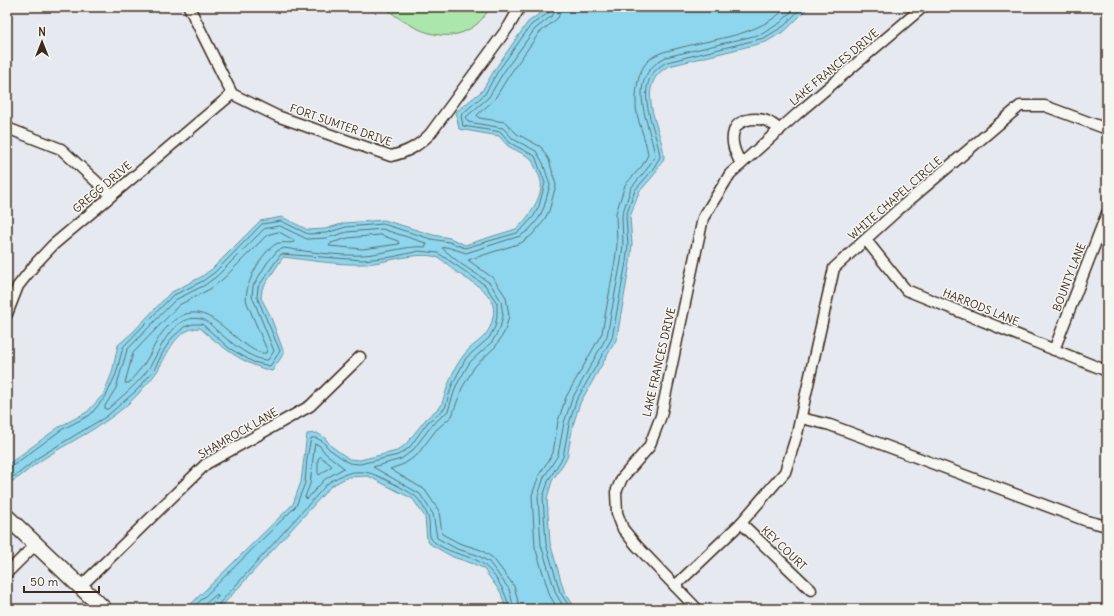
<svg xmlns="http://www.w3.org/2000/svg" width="1114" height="616" font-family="Delius,sans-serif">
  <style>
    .green { fill: #abe7ad; stroke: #738866 }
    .water { fill: #8dd6ee; stroke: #6c919b }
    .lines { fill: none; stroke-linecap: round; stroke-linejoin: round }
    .shore { stroke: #5c6f71; stroke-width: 1 }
    .street-casing { stroke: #3b2a1e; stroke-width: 13 }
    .secondary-casing { stroke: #3b2a1e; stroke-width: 18 }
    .street { stroke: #f6f6f2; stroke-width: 10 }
    .secondary { stroke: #f6f6f2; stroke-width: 15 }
    .labels { text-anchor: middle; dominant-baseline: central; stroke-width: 3; stroke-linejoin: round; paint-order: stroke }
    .street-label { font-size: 11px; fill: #3b2a1e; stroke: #f6f6f2 }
  </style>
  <rect width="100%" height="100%" fill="#e6e9ef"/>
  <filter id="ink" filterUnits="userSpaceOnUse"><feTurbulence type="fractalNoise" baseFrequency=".025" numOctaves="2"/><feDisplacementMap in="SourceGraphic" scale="8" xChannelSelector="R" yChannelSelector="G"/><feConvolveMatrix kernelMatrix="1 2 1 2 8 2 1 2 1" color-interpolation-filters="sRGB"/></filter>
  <g filter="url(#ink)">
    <path class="green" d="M384,7h107c-4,5 -9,13 -14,17 -31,25 -67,4 -93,-17z"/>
    <path class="water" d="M549,7h260l-23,23 -20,12 -97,24c-38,20 -6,63 -5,92l-10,17 -15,17 -9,25 2,27 -2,19 -12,68 -2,9 -36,63 -7,22 -6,33 -15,23 -5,17 3,45 14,48 12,18h-70l-5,-16 -18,-25 -9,-4 -21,-7 -23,-13 -3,-4 -2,-23 -12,-18 -45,-23 -20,1 -17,9 -112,123h-33l107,-105 8,-22 6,-48 10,-1 8,5 6,8 18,13 11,1 37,-9 9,-7 20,-25 15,-13c6,-17 10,-34 22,-50 11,-15 26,-16 30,-39 5,-25 -22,-34 -38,-46 -5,-4 -12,-12 -19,-14 -19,-6 -50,6 -72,7 -27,1 -55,-4 -81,-7l-21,32 -1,9 9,17 14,38 -12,18c-30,-7 -50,-24 -72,-43 -24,0 -32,25 -42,42 -4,6 -9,12 -14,17 -26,33 -67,50 -101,72 -12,7 -20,17 -32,23l-4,-4v-13l52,-38 28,-15 16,-17 9,-22 6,-28 14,-12 38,-40 31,-16 11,-8 48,-48 22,-4 26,13 17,-1 20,-6 39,-3 49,15 17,3 15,7 51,-16c11,-8 28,-34 25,-48 -2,-7 -7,-16 -10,-23l-23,-12 -9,-10 -40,-7 -3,-17 26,-21 13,-22 33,-47z"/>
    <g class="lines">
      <g class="shore">
        <path d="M280,226l27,13 20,-1 20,-6 35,-3 44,14 1,2 -2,2c-17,-2 -42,7 -61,8 -26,1 -54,-3 -80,-7l-7,3 -10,12 -14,23 -1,10 22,55 -6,9c-16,1 -40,-20 -52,-30 -4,-4 -9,-10 -15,-11 -29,-6 -40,30 -52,49 -11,16 -27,28 -41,41h-3v-3l11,-18 11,-38 48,-50 30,-15 12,-9 47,-47z"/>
        <path d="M279,232l15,8v2c-5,2 -12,-1 -18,2 -14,7 -34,44 -29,59l20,47 -1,3c-6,1 -12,-3 -17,-6 -27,-17 -48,-53 -80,-22 -12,11 -16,26 -25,39 -4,6 -10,12 -15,19h-4l8,-30 46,-48 31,-16 13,-10 44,-44z"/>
        <polygon points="381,235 398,241 399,244 363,249 329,246 331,243 348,238"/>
        <polygon points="315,444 319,445 325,453 344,468 325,479 307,499 305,497 310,484"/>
        <polygon points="321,457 332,466 319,475 318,473 318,459"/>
        <polyline points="7,468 11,467 61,430 90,415 106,396 116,374 123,347 172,296 203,281 215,272 262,224 281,221 308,234 326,233 346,227 383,224 431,239 449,242 465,248 517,233 524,227 534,216 539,206 545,183 535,156 510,143 501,132 463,126 461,115 485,94 498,71 531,25 550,12 551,7"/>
        <polyline points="7,476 12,477 18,474 39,457 107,416 137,390 154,370 164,350 172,338 184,327 193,324 202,324 229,348 253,362 270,366 280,351 257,297 258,287 281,254 363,260 392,257 419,251 438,253 485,285 497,303 497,316 495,327 489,338 466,358 452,385 445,408 428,422 409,448 398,455 360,464 349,463 329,449 322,441 316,438 311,438 307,458 305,483 296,506 192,609"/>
        <polyline points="199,609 217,594 218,597 212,603 211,609"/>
        <path d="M216,609l2,-4 110,-122c12,-8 26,-14 41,-10 7,1 40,18 46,23 5,4 9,12 12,18 5,9 -1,22 7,28 13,10 28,12 42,18 15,6 32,33 33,49"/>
        <polyline points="514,609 509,589 489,562 477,555 457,549 437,538 433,514 420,494 373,467 401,459 413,450 432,425 448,411 456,386 470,362 492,342 500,328 503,316 501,301 490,283 461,264 442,248 447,247 466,253 520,236 529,230 539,218 544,207 550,185 543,163 536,151 513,139 503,128 468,122 466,117 489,97 503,73 535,29 553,15 556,7"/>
        <polyline points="520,609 514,586 493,558 481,550 459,543 442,534 439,511 425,490 390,469 404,464 417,455 436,430 452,416 462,388 475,366 496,346 505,331 509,316 506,297 493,278 468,260 521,243 532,235 543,222 549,211 556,185 549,160 541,147 517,134 505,122 479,118 477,115 494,100 508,77 539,33 558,18 562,7"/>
        <path d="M558,609l-8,-13 -15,-49 -3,-52 7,-20 14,-22 5,-32 8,-24 36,-64 13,-72 2,-16 -1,-32 9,-28 17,-19 6,-11c-2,-18 -13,-36 -12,-54 0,-13 2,-30 12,-40 6,-7 18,-10 27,-12 39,-11 83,-12 112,-42"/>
        <path d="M565,609l-9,-15 -15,-49 -3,-49 6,-19 14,-22 6,-32 8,-24 35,-63 14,-75 2,-16 -1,-30 9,-27 16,-19 8,-13c-5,-34 -32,-77 11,-99l96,-23 18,-11 16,-16"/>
        <path d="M571,609l-11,-17 -14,-48 -3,-47 6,-18 14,-22 6,-33 7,-23 36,-63 14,-76 2,-17 -2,-29 9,-26 16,-18 9,-15c-4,-32 -32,-75 7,-95l97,-24 20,-12 18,-19"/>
      </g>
      <defs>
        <g id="street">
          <path d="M189,7l43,87 45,22 114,40c17,-4 27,-10 39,-22l79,-108 11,-19"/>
          <polyline points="7,128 61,149 111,195"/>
          <path d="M741,164c-5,-10 -11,-21 -7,-33 4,-14 28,-15 38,-7 3,1 5,4 7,7"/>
          <polyline points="866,240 906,290 1107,371"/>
          <polyline points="7,314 18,286 37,262 53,245 232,94"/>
          <polyline points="1054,350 1107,213"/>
          <polyline points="801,418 830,425 1087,521 1107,526"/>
          <polyline points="741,523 811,590"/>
          <polyline points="7,573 35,545"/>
          <polyline points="81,586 206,464 310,406 360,357"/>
          <polyline points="675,586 741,523 785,472 797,434 834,268 899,209 1020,106 1045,106 1107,129"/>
          <polyline points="697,609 637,546 623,529 617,513 616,492 622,478 649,447 661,416 703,218 730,174 797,114 923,7"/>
        </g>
        <polyline id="secondary" points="7,517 104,609"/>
      </defs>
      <use href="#street" class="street-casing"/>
      <use href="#secondary" class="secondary-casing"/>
      <use href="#street" class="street"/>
      <use href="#secondary" class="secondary"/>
    </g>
  </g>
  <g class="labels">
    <g class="street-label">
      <text transform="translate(834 67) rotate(-40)">LAKE FRANCES DRIVE</text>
      <text transform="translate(341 125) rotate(19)">FORT SUMTER DRIVE</text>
      <text transform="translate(102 187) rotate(-40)">GREGG DRIVE</text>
      <text transform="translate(895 198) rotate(-41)">WHITE CHAPEL CIRCLE</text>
      <text transform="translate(1069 277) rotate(-69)">BOUNTY LANE</text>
      <text transform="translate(981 307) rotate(22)">HARRODS LANE</text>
      <text transform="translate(659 362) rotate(-77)">LAKE FRANCES DRIVE</text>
      <text transform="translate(238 433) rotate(-30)">SHAMROCK LANE</text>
      <text transform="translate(784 548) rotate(44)">KEY COURT</text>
    </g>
  </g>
  <rect width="1114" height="616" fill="none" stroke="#f6f6f2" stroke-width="24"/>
  <rect x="12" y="12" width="1090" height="592" fill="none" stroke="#3b2a1e" stroke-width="1.5" filter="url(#ink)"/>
  <g transform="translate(42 42)" stroke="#f6f6f2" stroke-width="3" paint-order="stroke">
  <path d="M0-3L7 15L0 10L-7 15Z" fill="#3b2a1e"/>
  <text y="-6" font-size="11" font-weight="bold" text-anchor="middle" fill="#3b2a1e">N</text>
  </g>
  <path d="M24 586v6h75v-6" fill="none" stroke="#3b2a1e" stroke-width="2"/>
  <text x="30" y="586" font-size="12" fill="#3b2a1e" stroke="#f6f6f2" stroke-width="3" paint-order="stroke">50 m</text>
</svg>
